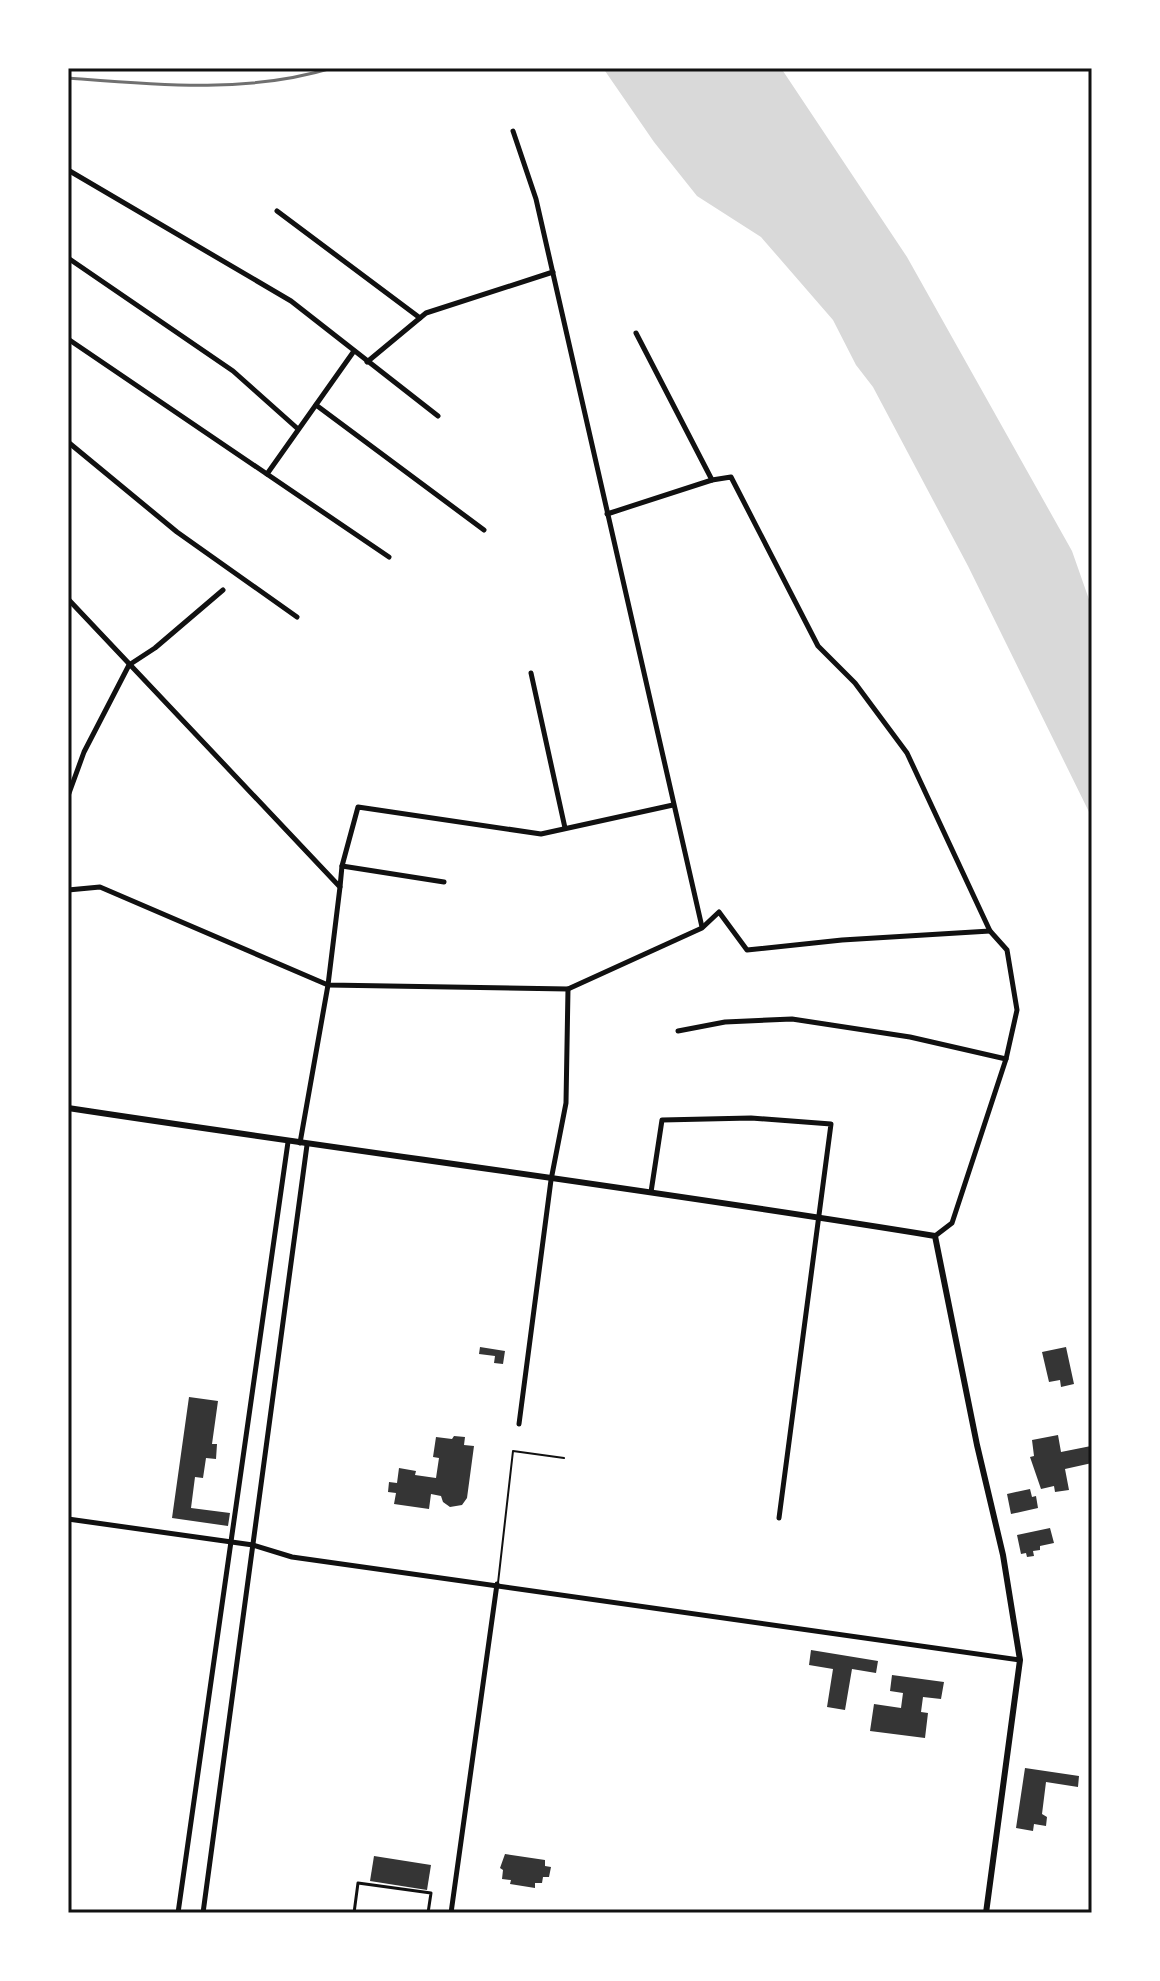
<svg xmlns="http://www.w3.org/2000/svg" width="1160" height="1981" font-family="'Fira Sans',sans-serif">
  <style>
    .water { fill: #d9d9d9 }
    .building { fill: #353535 }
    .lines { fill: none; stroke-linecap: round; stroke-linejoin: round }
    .service { stroke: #111; stroke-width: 2 }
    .pedestrian { stroke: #111; stroke-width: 3 }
    .minor { stroke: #111; stroke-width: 5 }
    .tertiary { stroke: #111; stroke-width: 6 }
    .rail { stroke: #707070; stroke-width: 3 }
    .neatline { fill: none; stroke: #111; stroke-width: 3 }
  </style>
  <rect width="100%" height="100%" fill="#fff"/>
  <polygon class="water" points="603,68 781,68 907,257 1072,551 1092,608 1092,818 968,566 873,387 856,365 833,320 761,237 697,196 654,142"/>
  <g class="building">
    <polygon points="480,1347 505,1351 503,1364 494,1363 495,1356 479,1354"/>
    <polygon points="1066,1347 1074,1384 1061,1387 1060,1380 1049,1382 1042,1352"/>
    <polygon points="189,1397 218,1401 212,1444 217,1444 216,1459 206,1458 203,1478 195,1477 191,1508 230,1513 228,1526 172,1518"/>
    <polygon points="1058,1435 1061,1452 1091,1446 1092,1463 1065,1469 1069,1490 1055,1492 1054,1486 1041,1489 1030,1457 1034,1456 1032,1440"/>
    <polygon points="454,1436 465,1437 464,1445 474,1446 467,1498 462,1505 450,1507 443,1502 441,1496 431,1494 429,1509 394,1504 396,1493 388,1492 389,1482 397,1483 399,1468 416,1471 415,1475 436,1478 439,1458 433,1457 436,1437 452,1439"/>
    <polygon points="1030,1489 1032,1497 1036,1496 1038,1508 1011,1514 1007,1494"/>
    <polygon points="1050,1528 1054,1543 1040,1546 1040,1550 1033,1551 1034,1556 1027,1557 1026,1553 1021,1554 1017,1535"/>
    <polygon points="811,1650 878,1661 876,1673 852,1669 845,1710 827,1707 833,1669 809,1665"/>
    <polygon points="892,1675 944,1682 941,1699 923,1697 921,1712 928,1713 925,1738 870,1731 874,1704 901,1708 903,1693 890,1691"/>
    <polygon points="1025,1768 1079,1776 1078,1787 1046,1782 1042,1814 1047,1817 1046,1826 1034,1824 1033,1831 1016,1828"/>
    <polygon points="505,1854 545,1860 545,1866 551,1867 549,1877 543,1877 542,1883 535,1883 535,1888 510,1884 511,1880 502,1879 503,1870 500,1868"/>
    <polygon points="374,1856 431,1865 427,1890 370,1881"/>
  </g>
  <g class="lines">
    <polyline class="service" points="498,1583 513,1451 564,1458"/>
    <polyline class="pedestrian" points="354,1913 358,1883 431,1893 428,1913"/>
    <g class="minor">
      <polyline points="513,131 536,199 702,927"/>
      <polyline points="68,170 291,301 438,416"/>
      <polyline points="277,211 420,318"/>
      <polyline points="68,258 233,371 298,429"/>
      <polyline points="636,333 712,480 731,477 818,646 855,683 907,753 990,931 1007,950 1017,1010 1006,1059 952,1223 935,1236"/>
      <polyline points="68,339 389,557"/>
      <polyline points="367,362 426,313 553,272"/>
      <polyline points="316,405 484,530"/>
      <polyline points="68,442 177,532 297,617"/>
      <polyline points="267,474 354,351"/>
      <polyline points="607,514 712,480"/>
      <polyline points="68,599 340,887 328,985 300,1143"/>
      <polyline points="531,673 565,828"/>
      <polyline points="68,796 84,752 129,665 155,648 223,590"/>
      <polyline points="342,866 444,882"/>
      <polyline points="340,887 342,866 358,807 541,834 673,805"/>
      <polyline points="68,890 100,887 328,985 568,989 702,928 719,912 747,950 842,940 990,931"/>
      <polyline points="678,1031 725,1022 792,1019 910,1037 1006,1059"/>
      <polyline points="651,1192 662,1120 751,1118 831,1124 779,1518"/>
      <polyline points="519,1424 551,1180 566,1103 568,989"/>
      <polyline points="68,1519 253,1545 292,1557 1020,1660"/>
      <polyline points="178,1913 288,1142"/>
      <polyline points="203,1913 307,1145"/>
      <polyline points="451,1913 497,1584"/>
    </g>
    <path class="tertiary" d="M68,1108c289,44 579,81 867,128l42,209 26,110 17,105 -34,253"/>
    <path class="rail" d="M68,78c88,7 178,16 264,-10"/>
  </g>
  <rect width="1160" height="1981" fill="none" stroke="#ffffff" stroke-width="140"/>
  <rect x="70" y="70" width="1020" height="1841" class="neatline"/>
</svg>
